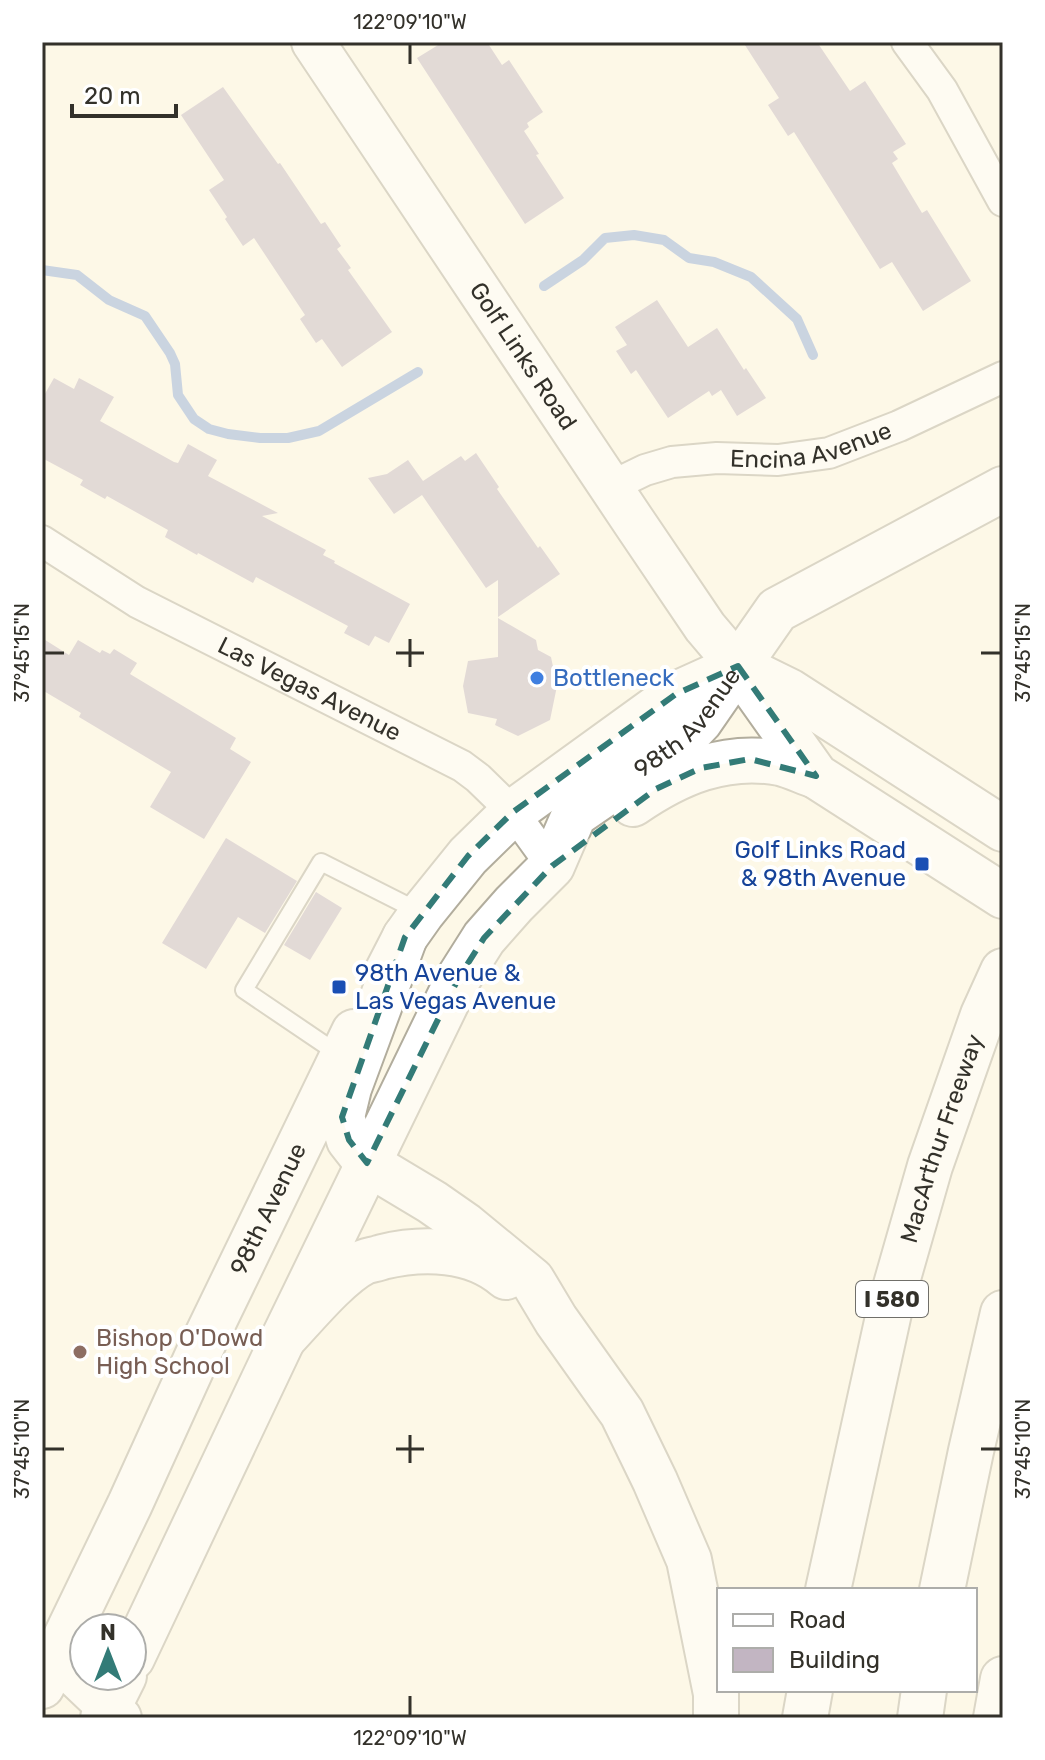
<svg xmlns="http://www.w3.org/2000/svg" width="1045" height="1760" font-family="Rubik,sans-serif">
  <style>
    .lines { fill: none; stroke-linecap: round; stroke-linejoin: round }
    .stream { stroke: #8da9d8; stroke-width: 10 }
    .building { fill: #c2b5c2 }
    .lane-casing { stroke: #b2ad9d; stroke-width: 20 }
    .street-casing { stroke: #b2ad9d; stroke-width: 34 }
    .secondary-casing { stroke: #b2ad9d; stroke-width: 46 }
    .primary-casing { stroke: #b2ad9d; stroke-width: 48 }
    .highway-casing { stroke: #b2ad9d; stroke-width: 48 }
    .lane { stroke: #fff; stroke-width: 16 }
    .street { stroke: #fff; stroke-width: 30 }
    .secondary { stroke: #fff; stroke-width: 42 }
    .primary { stroke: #fff; stroke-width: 44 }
    .highway { stroke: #fff; stroke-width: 44 }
    .marked { fill: none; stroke: #337b77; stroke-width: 6; stroke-dasharray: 16 10; stroke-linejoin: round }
    .ticks { fill: none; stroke: #33312a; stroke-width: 3 }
    .shop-dot { fill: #3f7fe0; stroke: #fff; stroke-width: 3 }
    .transit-dot { fill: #1a4fb4; stroke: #fff; stroke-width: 3 }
    .education-dot { fill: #8d6e63; stroke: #fff; stroke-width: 3 }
    .labels { text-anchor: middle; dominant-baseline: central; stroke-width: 8; stroke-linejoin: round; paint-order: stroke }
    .shield { fill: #fff; stroke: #706f6a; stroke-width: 2 }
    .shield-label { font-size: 22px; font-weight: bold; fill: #33312a }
    .street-label { font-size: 24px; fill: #33312a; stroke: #fff }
    .shop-label { font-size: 24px; fill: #366cbe; stroke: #fff; text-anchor: start }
    .transit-label { font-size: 24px; fill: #164399; stroke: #fff; text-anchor: end }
    .education-label { font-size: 24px; fill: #785e54; stroke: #fff; text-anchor: start }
    .neatline { fill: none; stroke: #33312a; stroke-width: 3 }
    .ticks-label { font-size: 20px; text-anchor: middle; fill: #33312a }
  </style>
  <rect width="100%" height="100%" fill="#fdf8e7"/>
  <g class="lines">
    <g class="stream">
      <polyline points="42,270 77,275 109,300 145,316 170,353 175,364 178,395 194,419 209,429 228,434 260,438 288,438 319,431 418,372"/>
      <polyline points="544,286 583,260 605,238 634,235 664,240 689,258 714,262 751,277 797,319 813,355"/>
    </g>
  </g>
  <g class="building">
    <polygon points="443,42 487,42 502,65 509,60 543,112 527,123 529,127 524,131 539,154 536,155 564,198 525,224 417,58"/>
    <polygon points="743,42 817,42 850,91 865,81 906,144 893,152 898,159 892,163 922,213 927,210 971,281 923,311 892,262 880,269 794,132 788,136 768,105 779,98"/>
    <polygon points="223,87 278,164 280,163 321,224 325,222 341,246 337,249 351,268 348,270 392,332 342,367 322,339 316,343 300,319 305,315 254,238 243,246 225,219 227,217 209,190 224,180 181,115"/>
    <polygon points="657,300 688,347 717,328 744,370 746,368 766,398 737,416 721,390 712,396 709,391 668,418 636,370 631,374 616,351 627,345 615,327"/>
    <polygon points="54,378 74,389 79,378 114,397 100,421 174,462 178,463 188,444 217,460 208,476 278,513 262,516 326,550 323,555 335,561 334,563 410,604 389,643 375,636 369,646 344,633 348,626 256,577 253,583 198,553 197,555 165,537 168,530 107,496 105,499 80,485 83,480 42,458 42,399"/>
    <polygon points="476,453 499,487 497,489 538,548 540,546 560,574 498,617 498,580 486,588 422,495 394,514 368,478 387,474 408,460 423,481 461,456 465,461"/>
    <polygon points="498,618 536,640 538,650 551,657 557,686 550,720 518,736 495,725 497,719 468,713 463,686 468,661 498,657"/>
    <polygon points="42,638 69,655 78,640 100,653 102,650 110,654 114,649 137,663 130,674 236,738 230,749 251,762 204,839 150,807 171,772 79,717 81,713 42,690"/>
    <polygon points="226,838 297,881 265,933 238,917 206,969 162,943"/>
    <polygon points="316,892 342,908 310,960 284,945"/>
  </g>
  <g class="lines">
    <defs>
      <polyline id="lane" points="340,1055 244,990 321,862 420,912"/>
      <g id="street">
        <polyline points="907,42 942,90 1003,201"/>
        <path id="s1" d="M610,487l35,-17 27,-8 45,-4 61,2 51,-7 70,-27 104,-49"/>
        <path id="s2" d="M42,541l95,61 325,164 16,12 35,34 39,54"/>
      </g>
      <g id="secondary">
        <path id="s3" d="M313,42l321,480 71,105 33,39"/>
        <polyline points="57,1658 120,1718"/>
      </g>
      <g id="primary">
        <polyline points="738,666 816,776 1003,896"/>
        <polyline points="744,669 789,691 1003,829"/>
        <path d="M633,804c45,-31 92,-51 147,-41 12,3 24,9 36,13"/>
        <polyline points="387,972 405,937 422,913 468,856 513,812 676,694 738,666"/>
        <path id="s4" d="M132,1658l151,-319 175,-360 26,-41 30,-34 38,-38 22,-51 106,-73 20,-21 38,-55"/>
        <path id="s5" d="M42,1686l88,-182 70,-154 154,-318"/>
        <polyline points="103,1718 124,1676"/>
      </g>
      <g id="highway">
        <polyline points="738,666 777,610 1003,489"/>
        <polyline points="405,937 349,1088 342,1117 349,1140 367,1163 432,1202 465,1225 532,1280 556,1320 622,1413 655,1481 689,1560 716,1694 716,1718"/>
        <path d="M283,1339c21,-22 55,-64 81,-77 6,-2 13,-3 18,-5 41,-10 91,-9 124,20"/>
        <path id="s6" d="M828,1590l64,-291 38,-133 53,-151 20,-44"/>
        <polyline points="942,1590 971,1451 1003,1313"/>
        <polyline points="805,1718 810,1690"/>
        <polyline points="920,1718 924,1690"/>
        <polyline points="996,1718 1003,1679"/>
      </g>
    </defs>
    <use href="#lane" class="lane-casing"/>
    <use href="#street" class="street-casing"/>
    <use href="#secondary" class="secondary-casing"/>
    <use href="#primary" class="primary-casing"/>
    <use href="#highway" class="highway-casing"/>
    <use href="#lane" class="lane"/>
    <use href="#street" class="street"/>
    <use href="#secondary" class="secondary"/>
    <use href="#primary" class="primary"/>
    <use href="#highway" class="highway"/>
  </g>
  <path d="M0 0H1045V1760H0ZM738,666l78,110 -66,-17 -49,9 -45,21 -104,77 -68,72 -26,41 -91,184 -18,-23 -7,-23 63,-180 63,-81 45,-44 163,-118z" fill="#fdf8e7" fill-opacity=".55" fill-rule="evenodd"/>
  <path class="marked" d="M738,666l78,110 -66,-17 -49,9 -45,21 -104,77 -68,72 -26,41 -91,184 -18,-23 -7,-23 63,-180 63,-81 45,-44 163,-118z"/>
  <path class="ticks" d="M410,44v20M410,639v28M44,653h20M396,653h28M981,653h20M410,1435v28M44,1449h20M396,1449h28M981,1449h20M410,1696v20"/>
  <circle class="shop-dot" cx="537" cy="678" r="8"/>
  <g class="transit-dot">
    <rect x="914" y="856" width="16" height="16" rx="4"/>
    <rect x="331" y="979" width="16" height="16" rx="4"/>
  </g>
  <circle class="education-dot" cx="80" cy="1352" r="8"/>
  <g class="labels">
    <rect class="shield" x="856" y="1281" width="72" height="36" rx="6"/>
    <g class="shield-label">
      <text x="892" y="1299">I 580</text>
    </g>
    <g class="street-label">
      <text stroke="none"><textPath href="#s3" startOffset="378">Golf Links Road</textPath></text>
      <text stroke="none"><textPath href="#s1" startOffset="208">Encina Avenue</textPath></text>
      <text stroke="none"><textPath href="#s2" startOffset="306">Las Vegas Avenue</textPath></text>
      <text stroke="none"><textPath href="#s4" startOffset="1104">98th Avenue</textPath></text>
      <text stroke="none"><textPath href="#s6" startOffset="466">MacArthur Freeway</textPath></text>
      <text stroke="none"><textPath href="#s5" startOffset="528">98th Avenue</textPath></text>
    </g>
    <g class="shop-label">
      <text x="553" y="678">Bottleneck</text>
    </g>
    <g class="transit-label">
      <text x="906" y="850">Golf Links Road<tspan x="906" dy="28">&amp; 98th Avenue</tspan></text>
      <text x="355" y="973" text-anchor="start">98th Avenue &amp;<tspan x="355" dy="28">Las Vegas Avenue</tspan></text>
    </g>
    <g class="education-label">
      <text x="96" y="1338">Bishop O'Dowd<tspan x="96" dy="28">High School</tspan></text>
    </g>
  </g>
  <rect width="1045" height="1760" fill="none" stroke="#ffffff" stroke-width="88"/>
  <rect x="717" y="1588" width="260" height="104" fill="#ffffff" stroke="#adadaa" stroke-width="2"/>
  <rect x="733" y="1614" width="40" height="12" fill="#ffffff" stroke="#adadaa" stroke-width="2"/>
  <text x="789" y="1628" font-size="24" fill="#33312a">Road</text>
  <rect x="733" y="1648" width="40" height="24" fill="#c2b5c2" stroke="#adadaa" stroke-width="2"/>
  <text x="789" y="1668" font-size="24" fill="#33312a">Building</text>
  <g transform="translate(108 1652)"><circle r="38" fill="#ffffff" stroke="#adadaa" stroke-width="2"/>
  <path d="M0-6L14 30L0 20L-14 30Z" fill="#337b77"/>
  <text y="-12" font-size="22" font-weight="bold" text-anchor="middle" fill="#33312a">N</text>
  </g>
  <path d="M72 104v12h104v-12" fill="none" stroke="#33312a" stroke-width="4"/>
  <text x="84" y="104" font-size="24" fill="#33312a" stroke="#ffffff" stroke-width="6" paint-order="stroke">20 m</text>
  <rect x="44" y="44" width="957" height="1672" class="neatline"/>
  <g class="ticks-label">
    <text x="410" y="29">122°09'10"W</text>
    <text transform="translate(22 653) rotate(-90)" y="7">37°45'15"N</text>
    <text transform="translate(1023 653) rotate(-90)" y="7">37°45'15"N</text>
    <text transform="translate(22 1449) rotate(-90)" y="7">37°45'10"N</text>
    <text transform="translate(1023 1449) rotate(-90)" y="7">37°45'10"N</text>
    <text x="410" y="1745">122°09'10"W</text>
  </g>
</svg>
